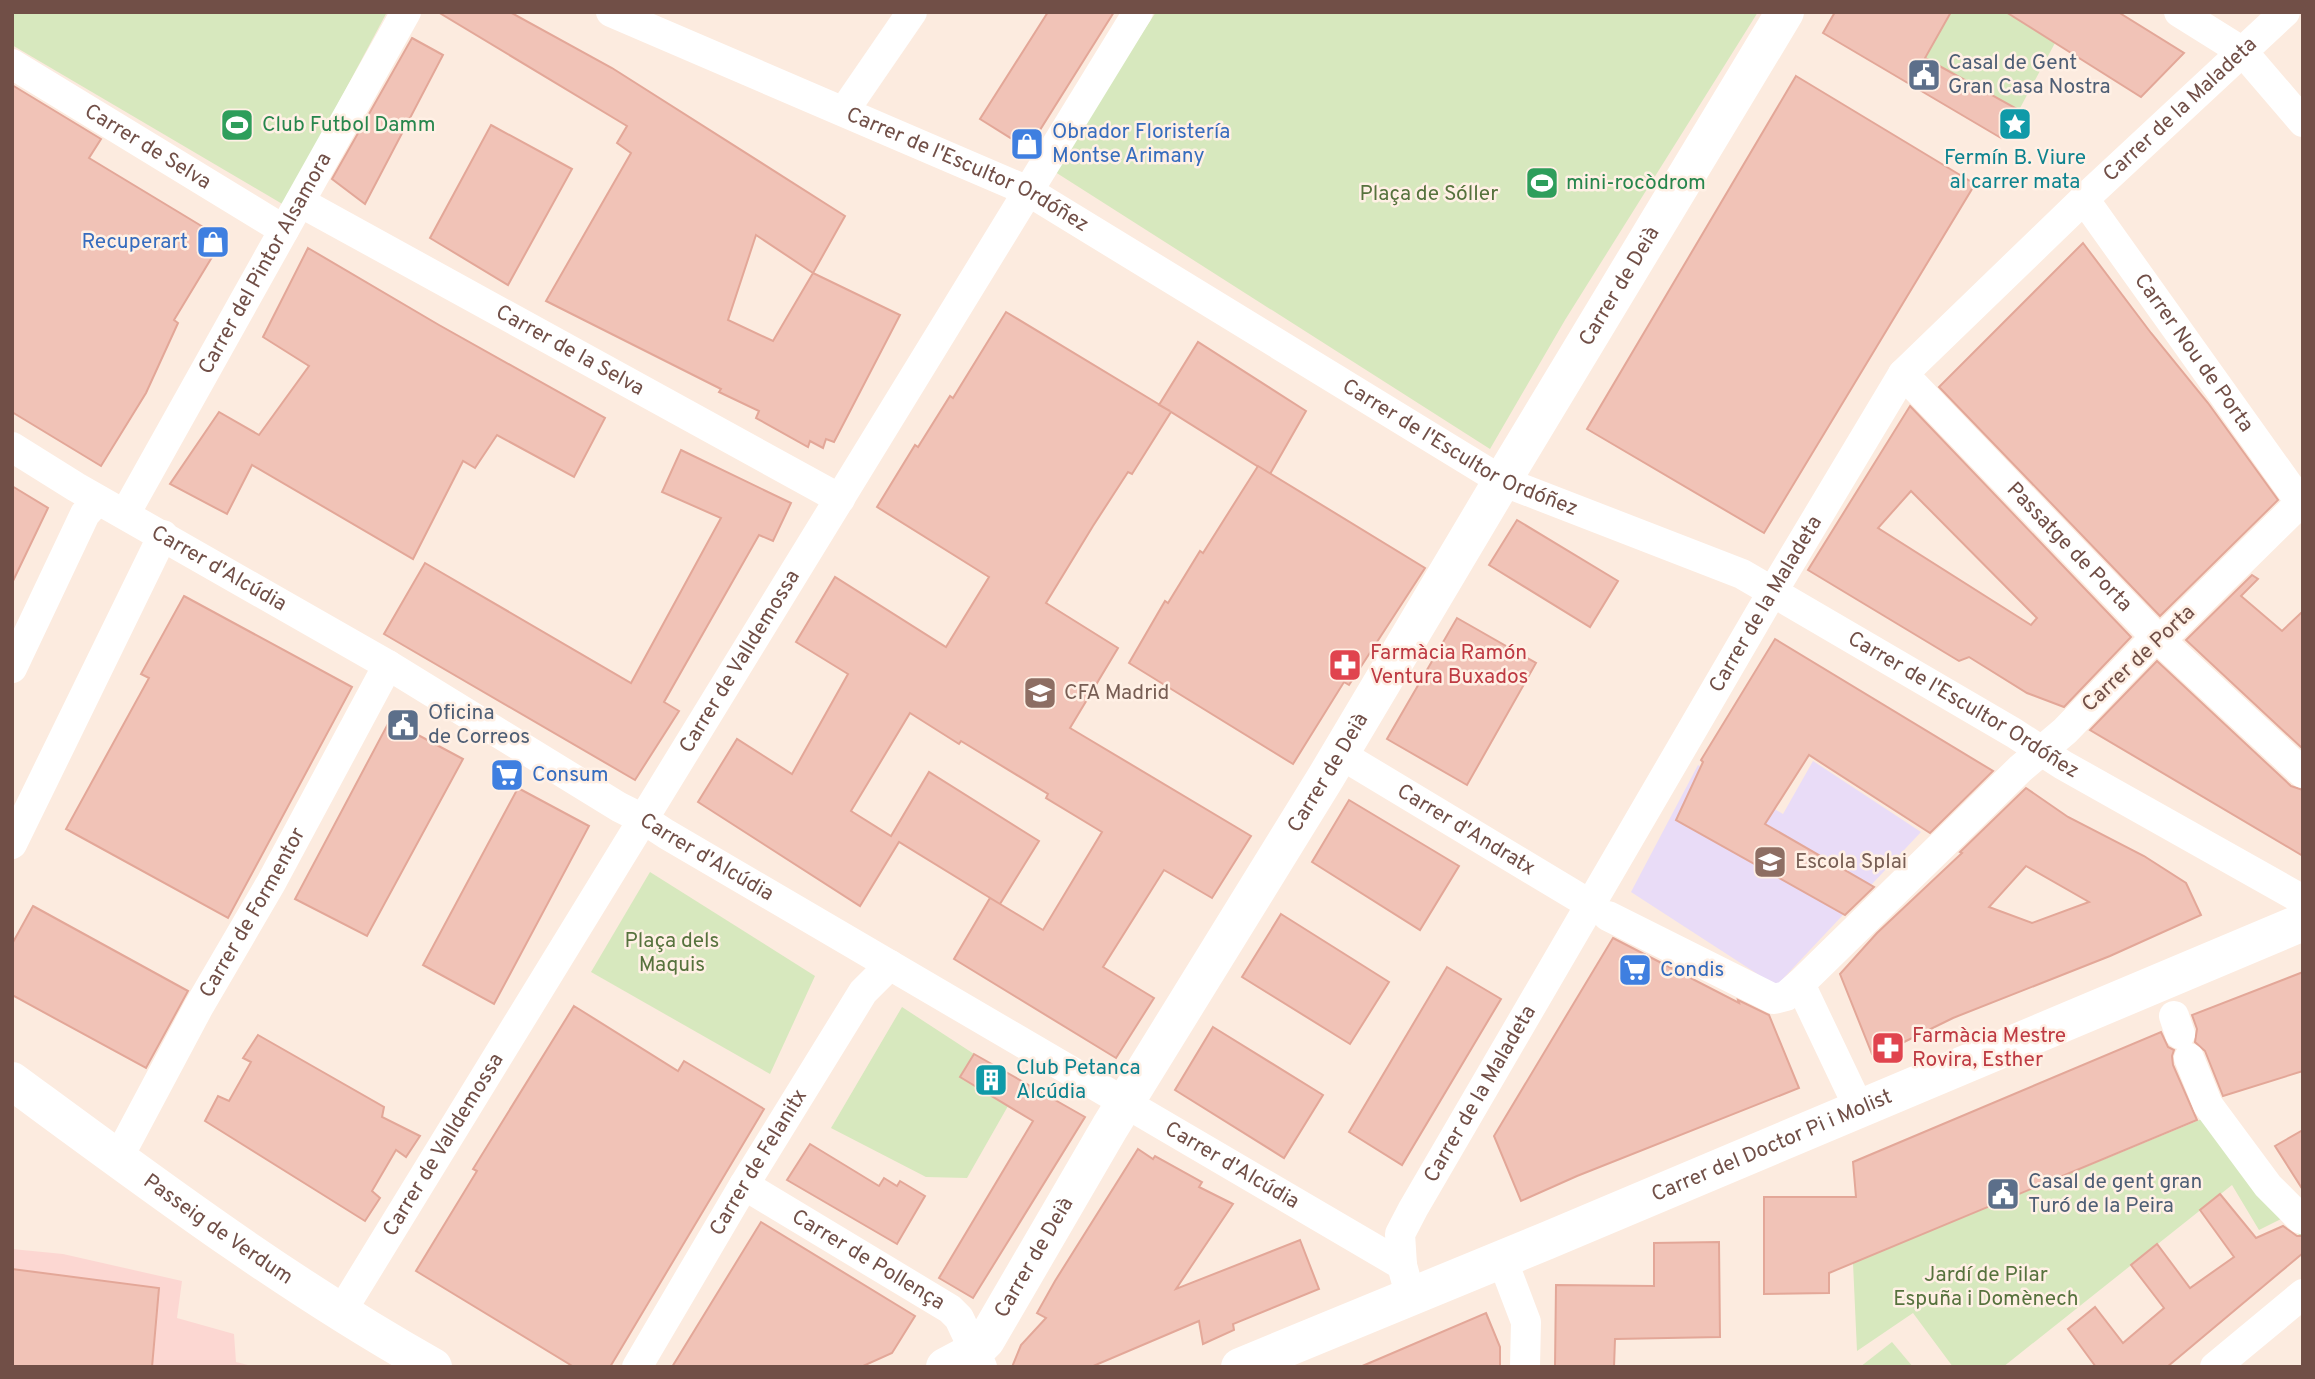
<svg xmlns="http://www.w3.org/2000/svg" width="2315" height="1379" font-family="Overpass,sans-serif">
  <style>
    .commercial { fill: #fcd7d2 }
    .education { fill: #e9dcf7 }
    .green { fill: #d7e8be }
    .building { fill: #f1c3b7; stroke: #e3a798; stroke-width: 2; fill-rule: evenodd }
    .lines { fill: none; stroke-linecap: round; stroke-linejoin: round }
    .street { stroke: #fff; stroke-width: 30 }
    .secondary { stroke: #fff; stroke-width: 38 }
    .labels { text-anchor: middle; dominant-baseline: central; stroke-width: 5; stroke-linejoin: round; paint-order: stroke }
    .service-label { font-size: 21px; fill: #4e5e75; stroke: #fff0e5; text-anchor: start }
    .street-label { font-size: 21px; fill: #714f47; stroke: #fff0e5 }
    .leisure-label { font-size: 21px; fill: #27864d; stroke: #fff0e5; text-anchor: start }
    .shop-label { font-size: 21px; fill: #366cbe; stroke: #fff0e5; text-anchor: start }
    .culture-label { font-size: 21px; fill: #0d838f; stroke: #fff0e5 }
    .park-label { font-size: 21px; fill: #56723d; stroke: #fff0e5 }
    .health-label { font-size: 21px; fill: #be3a42; stroke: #fff0e5; text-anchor: start }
    .education-label { font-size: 21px; fill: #785e54; stroke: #fff0e5; text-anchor: start }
  </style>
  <rect width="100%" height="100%" fill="#fcebdf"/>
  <polygon class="commercial" points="12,1249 63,1254 182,1281 177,1318 234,1334 236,1362 256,1367 12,1367"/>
  <polygon class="education" points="1813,761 1921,832 1776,986 1631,892 1698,765 1783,814"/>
  <g class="green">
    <polygon points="12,12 387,12 284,205 12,45"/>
    <polygon points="1156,12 1758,12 1565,320 1490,449 1052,170"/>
    <polygon points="1951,12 2006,12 2055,43 2019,110 1925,58"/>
    <polygon points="650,872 815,976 770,1074 591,972"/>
    <polygon points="902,1007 974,1054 960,1077 1008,1106 967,1178 926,1177 831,1128"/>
    <polygon points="2214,1114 2303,1204 2303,1240 2285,1217 2259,1230 2232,1185 2003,1367 1953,1367 1913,1313 1857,1351 1853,1263"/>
    <polygon points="1892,1342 1913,1367 1860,1367"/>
  </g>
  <g class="building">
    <path d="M438,12h72l102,56 233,148 -32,57 87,42 -66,127 -8,-3 -3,9 -13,-7 -2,6 -52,-29 3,-7 -40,-19 2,-3 -175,-88 85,-148 -14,-10 10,-17zM756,235l57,38 -40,68 -45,-21z"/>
    <polygon points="1048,12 1114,12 1028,149 980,119"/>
    <polygon points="1835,12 1951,12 1925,58 2019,110 2001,138 1823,33"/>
    <polygon points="2006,12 2118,12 2184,53 2141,97"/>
    <polygon points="412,38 443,55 365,204 332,179"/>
    <polygon points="1796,76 1975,184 1764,533 1587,429"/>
    <polygon points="12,85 101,139 89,158 223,239 174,320 178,323 146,393 101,466 12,412"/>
    <polygon points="491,125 572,169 508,285 430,238"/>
    <polygon points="2083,243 2151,333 2208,403 2278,500 2160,616 1939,387"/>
    <polygon points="308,248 439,325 605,418 574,477 497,435 475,468 463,461 413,559 252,465 227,514 170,484 219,412 259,435 309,366 263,337"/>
    <path d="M1006,312l164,99 -11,-6 39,-63 108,69 -36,63 -99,-62 -39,62 -4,-2 -35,54 -47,77 72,45 -48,80 181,108 -39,62 -48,-28 -61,97 51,31 -38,60 -162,-99 36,-61 10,6 -101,-62 -39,64 -162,-104 39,-63 55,35 56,-100 -52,-32 39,-65 111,70 43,-70 -112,-70 38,-62 3,2 32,-51 3,2zM910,713l49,31 2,-3 87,53 -2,4 56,34 -59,98 -43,-26 39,-63 -110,-69 -38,64 -40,-25z"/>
    <path d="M1910,406l221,231 -67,70 -37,-14 -58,-36 -10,4 -151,-91zM1911,491l126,127 -6,7 -153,-97z"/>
    <polygon points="681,450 791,503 773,541 759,535 664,702 679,711 635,780 384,634 425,563 631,683 721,518 662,492"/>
    <polygon points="1258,466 1425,568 1349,685 1344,682 1293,764 1129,663 1165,601 1168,603 1200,551 1203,553"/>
    <polygon points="12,486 48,508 12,583"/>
    <polygon points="1517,520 1618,581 1590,627 1489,565"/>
    <polygon points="2252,575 2258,579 2241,596 2282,631 2303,611 2303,749 2186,640"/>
    <polygon points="184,596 352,687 228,918 66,829 149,678 141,674"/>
    <polygon points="1457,618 1536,663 1467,785 1387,739"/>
    <polygon points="1775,639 1993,771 1930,833 1809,755 1765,824 1874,887 1845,915 1676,820 1703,762 1701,760"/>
    <polygon points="2157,661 2291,786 2303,790 2303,856 2090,730"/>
    <polygon points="390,720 463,759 367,936 295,899"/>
    <polygon points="518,788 589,826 494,1004 423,965"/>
    <path d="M2026,788l42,29 76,39 42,27 15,32 -91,41 -157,62 -53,26 -28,10 -32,-80 37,-41 85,-80 -2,-1zM2026,866l63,36 -57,21 -43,-16z"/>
    <polygon points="1349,800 1459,866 1420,930 1312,862"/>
    <polygon points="33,906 188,991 146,1068 12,995 12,944"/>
    <polygon points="1281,914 1389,982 1350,1044 1242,977"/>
    <polygon points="1613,938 1739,1003 1738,1000 1769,1015 1799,1088 1577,1176 1521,1201 1494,1136"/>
    <polygon points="1447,967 1501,999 1402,1165 1349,1132"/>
    <polygon points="2303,972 2303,1071 2223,1096 2205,1051 2195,1042 2197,1029 2192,1015"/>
    <polygon points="574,1006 678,1071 684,1061 764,1109 610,1367 574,1367 416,1271 477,1171 473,1169"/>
    <polygon points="1213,1027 1323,1095 1284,1158 1175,1090"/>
    <polygon points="2161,1032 2168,1047 2174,1050 2172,1056 2173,1065 2197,1120 1829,1273 1829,1293 1764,1294 1764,1197 1856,1197 1853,1162"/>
    <polygon points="258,1035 384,1107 382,1117 420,1136 406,1157 396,1150 372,1191 380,1198 365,1221 205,1121 218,1096 229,1101 251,1062 243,1058"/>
    <polygon points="974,1054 1085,1117 973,1298 939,1278 1033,1121 960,1077"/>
    <polygon points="2303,1130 2303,1190 2275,1146"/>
    <polygon points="810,1144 879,1186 884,1178 897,1186 900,1181 925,1196 897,1244 787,1180"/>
    <polygon points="1138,1149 1153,1159 1155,1156 1202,1182 1199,1187 1233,1204 1176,1289 1300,1240 1319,1289 1233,1324 1234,1330 1203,1344 1199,1321 1091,1367 1012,1367 1021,1345 1046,1318 1037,1313 1055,1281"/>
    <polygon points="2220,1194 2256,1238 2283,1226 2297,1236 2303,1236 2303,1253 2167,1367 2096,1367 2068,1329 2095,1307 2123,1343 2164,1308 2131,1265 2157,1244 2190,1288 2234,1257 2200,1210"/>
    <polygon points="761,1222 915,1316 892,1353 861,1367 672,1367"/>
    <polygon points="1719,1242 1720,1337 1615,1339 1614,1367 1555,1367 1556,1285 1654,1286 1654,1243"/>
    <polygon points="12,1269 159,1288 152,1367 12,1367"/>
    <polygon points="1486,1313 1500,1347 1500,1367 1360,1367"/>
  </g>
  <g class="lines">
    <g class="street">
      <path id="s1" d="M611,12l417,179 474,290 240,93 272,159 49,32 240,135"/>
      <polyline points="2179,12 2243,52 2303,122"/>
      <path id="s2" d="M12,64l272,166"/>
      <polyline points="844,111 912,12"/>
      <path id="s3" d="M2084,199l219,307"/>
      <path id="s4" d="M300,202l540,297"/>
      <path id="s5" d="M1903,374l247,257 153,142"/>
      <path id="s6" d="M12,447l64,40 312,178 231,142 24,12 23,15 736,431"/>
      <path id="s7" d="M125,514l281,-502"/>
      <polyline points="12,668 85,514 98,500"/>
      <path id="s8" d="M1340,754l251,151"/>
      <polyline points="12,844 163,535"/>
      <polyline points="1608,916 1774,999 1786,996 1800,984"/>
      <polyline points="2174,1016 2180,1034"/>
      <polyline points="2189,1058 2208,1105 2268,1186 2301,1219 2303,1218"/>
      <polyline points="1859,1108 1800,984 2020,769 2065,731 2149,644 2160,640 2174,627 2303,500"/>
      <path id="s9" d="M117,1160l81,-152 73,-125 117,-218"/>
      <path id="s10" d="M744,1185l206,124 9,9 23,49"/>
      <polyline points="1502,1259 1526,1322 1525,1367"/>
      <path id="s11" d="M1406,1280l-4,-15 -2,-31 13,-25 360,-618 130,-217 181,-175 201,-187"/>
      <path id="s12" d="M341,1312l797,-1300"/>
      <path id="s13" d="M637,1367l107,-182 119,-193 27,-27"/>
      <polyline points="2215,1367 2303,1294"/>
    </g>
    <g class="secondary">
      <path id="s14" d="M12,1081c136,100 273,203 421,286"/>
      <path id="s15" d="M945,1367l30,-16 11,-11 124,-213 216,-350 176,-296 283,-469"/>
      <path id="s16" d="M1240,1367l306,-126 757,-319"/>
    </g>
  </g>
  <defs>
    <symbol id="civic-square" viewBox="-11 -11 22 22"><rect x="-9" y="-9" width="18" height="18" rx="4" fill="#5c6f8a" stroke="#fff0e5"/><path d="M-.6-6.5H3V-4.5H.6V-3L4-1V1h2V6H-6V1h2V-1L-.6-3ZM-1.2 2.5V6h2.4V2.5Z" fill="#fff"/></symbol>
    <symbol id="sight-square" viewBox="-11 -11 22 22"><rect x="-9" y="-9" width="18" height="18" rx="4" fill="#0f9aa8" stroke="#fff0e5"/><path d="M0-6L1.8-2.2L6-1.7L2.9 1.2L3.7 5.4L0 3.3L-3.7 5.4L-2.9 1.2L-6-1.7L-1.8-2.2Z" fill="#fff"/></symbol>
    <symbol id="stadium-square" viewBox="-11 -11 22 22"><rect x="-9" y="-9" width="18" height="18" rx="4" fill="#2e9e5b" stroke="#fff0e5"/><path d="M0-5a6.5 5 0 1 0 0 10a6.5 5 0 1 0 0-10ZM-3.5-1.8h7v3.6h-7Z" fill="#fff"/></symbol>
    <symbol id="shop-square" viewBox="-11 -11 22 22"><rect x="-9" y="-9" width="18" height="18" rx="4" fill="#3f7fe0" stroke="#fff0e5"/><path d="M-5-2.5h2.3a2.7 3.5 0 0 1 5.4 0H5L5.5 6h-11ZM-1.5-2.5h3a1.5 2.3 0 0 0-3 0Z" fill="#fff"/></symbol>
    <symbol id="pharmacy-square" viewBox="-11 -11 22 22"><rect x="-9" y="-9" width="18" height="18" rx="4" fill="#e0444e" stroke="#fff0e5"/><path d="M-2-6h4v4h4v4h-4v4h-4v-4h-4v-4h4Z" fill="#fff"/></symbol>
    <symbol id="school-square" viewBox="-11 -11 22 22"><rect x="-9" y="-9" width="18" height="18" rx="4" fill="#8d6e63" stroke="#fff0e5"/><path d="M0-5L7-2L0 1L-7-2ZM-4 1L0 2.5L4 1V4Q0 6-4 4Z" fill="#fff"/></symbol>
    <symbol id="supermarket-square" viewBox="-11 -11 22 22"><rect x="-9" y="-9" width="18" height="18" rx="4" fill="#3f7fe0" stroke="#fff0e5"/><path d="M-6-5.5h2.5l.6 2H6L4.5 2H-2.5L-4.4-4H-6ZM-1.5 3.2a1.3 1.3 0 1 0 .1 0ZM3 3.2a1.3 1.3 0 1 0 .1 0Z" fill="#fff"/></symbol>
    <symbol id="building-square" viewBox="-11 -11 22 22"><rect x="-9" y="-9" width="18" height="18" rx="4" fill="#0f9aa8" stroke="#fff0e5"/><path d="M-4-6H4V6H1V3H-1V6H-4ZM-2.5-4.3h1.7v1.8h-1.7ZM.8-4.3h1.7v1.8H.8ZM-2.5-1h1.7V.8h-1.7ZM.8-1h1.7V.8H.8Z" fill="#fff"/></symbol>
  </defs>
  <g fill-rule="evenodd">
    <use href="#civic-square" x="1905" y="56" width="38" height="38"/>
    <use href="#sight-square" x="1996" y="105" width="38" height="38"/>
    <use href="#stadium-square" x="218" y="106" width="38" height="38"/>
    <use href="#shop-square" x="1008" y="125" width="38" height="38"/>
    <use href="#stadium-square" x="1523" y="164" width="38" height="38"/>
    <use href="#shop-square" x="194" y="223" width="38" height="38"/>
    <use href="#pharmacy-square" x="1326" y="646" width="38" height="38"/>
    <use href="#school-square" x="1021" y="674" width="38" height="38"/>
    <use href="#civic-square" x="384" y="706" width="38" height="38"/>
    <use href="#supermarket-square" x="488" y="756" width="38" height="38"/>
    <use href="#school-square" x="1751" y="843" width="38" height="38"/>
    <use href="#supermarket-square" x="1616" y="951" width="38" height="38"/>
    <use href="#pharmacy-square" x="1869" y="1029" width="38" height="38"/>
    <use href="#building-square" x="972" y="1061" width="38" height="38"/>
    <use href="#civic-square" x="1984" y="1175" width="38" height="38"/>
  </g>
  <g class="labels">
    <g class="service-label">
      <text x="1948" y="63">Casal de Gent<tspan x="1948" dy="24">Gran Casa Nostra</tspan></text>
      <text x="428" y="713">Oficina<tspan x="428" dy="24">de Correos</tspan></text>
      <text x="2028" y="1182">Casal de gent gran<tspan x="2028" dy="24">Turó de la Peira</tspan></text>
    </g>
    <g class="street-label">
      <text stroke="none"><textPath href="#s11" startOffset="1426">Carrer de la Maladeta</textPath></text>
      <text stroke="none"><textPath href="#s2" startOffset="159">Carrer de Selva</textPath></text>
      <text stroke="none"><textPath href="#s1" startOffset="390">Carrer de l'Escultor Ordóñez</textPath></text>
      <text stroke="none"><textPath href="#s7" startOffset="287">Carrer del Pintor Alsamora</textPath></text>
      <text stroke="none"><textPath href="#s15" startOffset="1279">Carrer de Deià</textPath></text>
      <text stroke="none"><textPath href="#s4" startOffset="308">Carrer de la Selva</textPath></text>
      <text stroke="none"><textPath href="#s3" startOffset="189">Carrer Nou de Porta</textPath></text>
      <text stroke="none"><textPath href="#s1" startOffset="957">Carrer de l'Escultor Ordóñez</textPath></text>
      <text stroke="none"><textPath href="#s5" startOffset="240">Passatge de Porta</textPath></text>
      <text stroke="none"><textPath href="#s6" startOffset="240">Carrer d'Alcúdia</textPath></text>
      <text stroke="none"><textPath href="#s11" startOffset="775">Carrer de la Maladeta</textPath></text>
      <text transform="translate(2139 659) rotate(-43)">Carrer de Porta</text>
      <text stroke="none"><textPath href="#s12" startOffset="763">Carrer de Valldemossa</textPath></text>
      <text stroke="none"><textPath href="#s1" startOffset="1524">Carrer de l'Escultor Ordóñez</textPath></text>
      <text stroke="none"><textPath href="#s15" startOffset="712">Carrer de Deià</textPath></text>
      <text stroke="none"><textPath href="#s8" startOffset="147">Carrer d'Andratx</textPath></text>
      <text stroke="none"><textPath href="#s6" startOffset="807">Carrer d'Alcúdia</textPath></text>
      <text stroke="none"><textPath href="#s9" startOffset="282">Carrer de Formentor</textPath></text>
      <text stroke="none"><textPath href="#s11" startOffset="208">Carrer de la Maladeta</textPath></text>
      <text stroke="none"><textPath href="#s16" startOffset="576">Carrer del Doctor Pi i Molist</textPath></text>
      <text stroke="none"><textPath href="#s12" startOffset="196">Carrer de Valldemossa</textPath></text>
      <text stroke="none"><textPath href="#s13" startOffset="238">Carrer de Felanitx</textPath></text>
      <text stroke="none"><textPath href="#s6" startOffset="1416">Carrer d'Alcúdia</textPath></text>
      <text stroke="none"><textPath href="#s14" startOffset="254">Passeig de Verdum</textPath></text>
      <text stroke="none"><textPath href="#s15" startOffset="145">Carrer de Deià</textPath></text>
      <text stroke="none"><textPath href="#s10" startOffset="145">Carrer de Pollença</textPath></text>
    </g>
    <g class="leisure-label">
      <text x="262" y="125">Club Futbol Damm</text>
      <text x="1566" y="183">mini-rocòdrom</text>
    </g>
    <g class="shop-label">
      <text x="1052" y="132">Obrador Floristería<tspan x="1052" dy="24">Montse Arimany</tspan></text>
      <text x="188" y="242" text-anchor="end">Recuperart</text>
      <text x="532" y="775">Consum</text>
      <text x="1660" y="970">Condis</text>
    </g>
    <g class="culture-label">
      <text x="2015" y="158">Fermín B. Viure<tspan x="2015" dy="24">al carrer mata</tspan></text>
      <text x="1016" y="1068" text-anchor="start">Club Petanca<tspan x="1016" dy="24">Alcúdia</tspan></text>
    </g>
    <g class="park-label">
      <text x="1429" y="194">Plaça de Sóller</text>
      <text x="672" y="941">Plaça dels<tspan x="672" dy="24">Maquis</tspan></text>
      <text x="1986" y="1275">Jardí de Pilar<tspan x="1986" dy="24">Espuña i Domènech</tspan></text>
    </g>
    <g class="health-label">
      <text x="1370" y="653">Farmàcia Ramón<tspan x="1370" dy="24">Ventura Buxados</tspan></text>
      <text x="1912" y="1036">Farmàcia Mestre<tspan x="1912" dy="24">Rovira, Esther</tspan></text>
    </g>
    <g class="education-label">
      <text x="1064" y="693">CFA Madrid</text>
      <text x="1795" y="862">Escola Splai</text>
    </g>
  </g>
  <rect width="2315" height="1379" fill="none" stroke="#714f47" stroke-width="28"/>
</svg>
